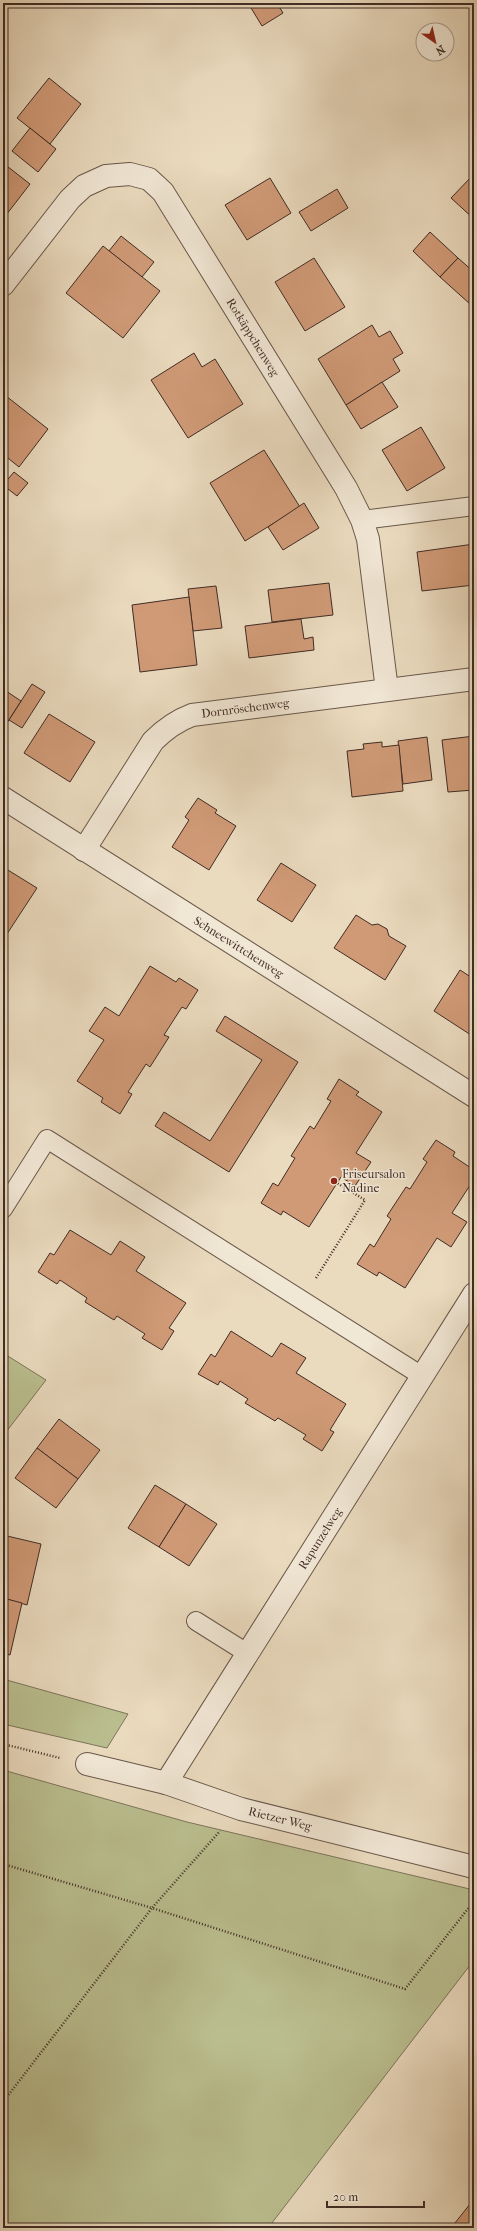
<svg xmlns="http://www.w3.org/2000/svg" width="477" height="2231" font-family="'IM FELL French Canon',serif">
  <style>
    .green { fill: #babe8f; stroke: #7d755a }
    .building { fill: #d09a77; stroke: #402c25 }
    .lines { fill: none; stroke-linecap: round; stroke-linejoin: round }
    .service-casing { stroke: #6a584b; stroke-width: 20 }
    .minor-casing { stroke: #6a584b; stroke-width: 24 }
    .path { stroke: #402c25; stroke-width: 2.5; stroke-dasharray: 1 2; stroke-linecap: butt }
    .service { stroke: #f1e7d5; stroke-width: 18 }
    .minor { stroke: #f1e7d5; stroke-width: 22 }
    .poi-dot { fill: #8f2418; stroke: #f1e7d5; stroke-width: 1.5 }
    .labels { text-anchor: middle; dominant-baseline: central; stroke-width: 3; stroke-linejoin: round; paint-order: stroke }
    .street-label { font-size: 12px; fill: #402c25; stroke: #f1e7d5 }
    .poi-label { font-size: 12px; fill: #402c25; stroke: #f1e7d5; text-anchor: start }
  </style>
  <rect width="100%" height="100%" fill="#eadabe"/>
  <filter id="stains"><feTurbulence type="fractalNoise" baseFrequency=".005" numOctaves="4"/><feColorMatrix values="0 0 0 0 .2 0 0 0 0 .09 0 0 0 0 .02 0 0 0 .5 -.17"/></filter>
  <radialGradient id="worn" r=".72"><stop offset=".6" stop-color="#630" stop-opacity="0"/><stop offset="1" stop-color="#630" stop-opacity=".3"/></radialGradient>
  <g class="green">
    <polygon points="3,1353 46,1380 3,1436"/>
    <polygon points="3,1679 128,1714 107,1748 3,1724"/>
    <polygon points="3,1770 187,1822 474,1890 474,1960 268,2228 3,2228"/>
  </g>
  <g class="building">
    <polygon points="248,3 277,3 283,13 262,26"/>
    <polygon points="49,78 81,104 50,144 17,118"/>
    <polygon points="30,128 56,149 38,172 12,151"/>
    <polygon points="3,163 30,184 3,219"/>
    <polygon points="474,174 474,219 451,198"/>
    <polygon points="270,178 291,213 247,240 225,205"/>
    <polygon points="337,189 348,208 311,231 299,212"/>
    <polygon points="430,232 458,258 440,277 413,251"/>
    <polygon points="121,236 154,262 142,277 109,251"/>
    <polygon points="103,246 160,291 123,338 66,293"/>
    <polygon points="314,258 345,307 305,331 275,282"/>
    <polygon points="458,258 474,272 474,299 470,304 440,277"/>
    <polygon points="372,325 379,337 390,331 403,353 393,359 400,371 346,405 318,359"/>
    <polygon points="194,353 202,367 215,359 243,404 188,438 151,380"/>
    <polygon points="382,382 398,407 361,429 346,405"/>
    <polygon points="6,396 48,429 19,467 3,454 3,400"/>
    <polygon points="421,427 445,468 407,491 382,450"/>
    <polygon points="264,450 300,507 245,541 210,483"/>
    <polygon points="14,472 28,483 17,496 3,485"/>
    <polygon points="304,503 319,528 283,550 268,527"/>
    <polygon points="474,544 474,585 422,591 417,552"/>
    <polygon points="329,583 333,615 272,622 268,590"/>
    <polygon points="216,586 222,628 193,631 188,589"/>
    <polygon points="189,597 197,665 140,672 132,605"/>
    <polygon points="301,619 304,639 313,637 314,650 249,658 245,626"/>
    <polygon points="32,684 45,692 22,728 9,720"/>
    <polygon points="3,689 21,701 3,729"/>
    <polygon points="49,714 95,742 70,782 24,753"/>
    <polygon points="474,736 474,790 448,792 442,740"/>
    <polygon points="427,737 432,780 403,784 398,741"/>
    <polygon points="382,742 382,747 399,745 403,791 352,797 347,751 364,749 363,744"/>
    <polygon points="198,798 217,810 215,813 236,826 209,870 172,847 189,820 185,817"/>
    <polygon points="281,863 316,885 292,922 257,900"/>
    <polygon points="3,867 37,888 3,940"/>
    <polygon points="356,915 372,925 378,924 387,929 389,936 406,946 385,980 334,948"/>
    <polygon points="150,966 176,982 179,978 198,990 186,1009 182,1007 164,1035 169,1037 150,1067 146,1064 128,1092 132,1094 120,1114 101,1102 103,1098 77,1081 104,1040 89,1031 105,1007 119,1016"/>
    <polygon points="460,970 474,979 474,1037 434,1011"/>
    <polygon points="225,1016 298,1062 229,1172 155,1126 164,1112 210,1141 262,1060 216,1031"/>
    <polygon points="339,1079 359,1092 356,1095 382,1112 356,1153 371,1162 355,1186 341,1177 309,1227 283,1211 281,1215 261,1203 273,1183 278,1186 295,1158 291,1156 310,1126 314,1129 331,1101 327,1099"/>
    <polygon points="436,1140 455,1152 453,1156 474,1170 474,1179 452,1213 467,1222 451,1247 437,1238 405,1288 379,1272 377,1276 357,1264 370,1244 374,1247 391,1219 387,1216 406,1187 410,1189 427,1162 423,1159"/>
    <polygon points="70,1230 111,1255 120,1241 145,1257 136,1271 186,1303 169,1328 174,1331 162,1350 142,1338 145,1334 117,1316 114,1320 85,1302 87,1298 60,1280 57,1284 38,1272 50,1253 54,1255"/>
    <polygon points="231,1331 272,1357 281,1343 306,1358 296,1373 346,1404 330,1430 334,1432 322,1451 303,1439 306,1435 278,1418 275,1421 245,1403 248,1399 220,1381 218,1385 198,1374 211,1354 215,1357"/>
    <polygon points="59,1419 100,1450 78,1479 37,1448"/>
    <polygon points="37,1448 78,1479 56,1508 15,1478"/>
    <polygon points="155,1485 186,1504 159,1547 128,1528"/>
    <polygon points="186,1504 217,1524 189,1566 159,1547"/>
    <polygon points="3,1535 41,1544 27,1605 3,1598"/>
    <polygon points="3,1598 22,1603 10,1655 3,1653"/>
    <polygon points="474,2199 474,2228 451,2228"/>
  </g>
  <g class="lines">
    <defs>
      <g id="service">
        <polyline points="362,520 474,506"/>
        <polyline points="3,1209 47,1139 422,1376"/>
        <polyline points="196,1621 247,1653"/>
      </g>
      <g id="minor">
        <path id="s1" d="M3,285l67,-86 14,-13 22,-10 24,-2 19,5 14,13 183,296 16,32 6,19 19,151"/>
        <path id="s2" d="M3,798l471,298"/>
        <path id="s3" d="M84,850l69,-109c12,-12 23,-20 39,-26l282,-36"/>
        <path id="s4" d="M87,1764l79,19 75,26 233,58"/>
        <path id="s5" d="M166,1783l308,-489"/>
      </g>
    </defs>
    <use href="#service" class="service-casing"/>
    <use href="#minor" class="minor-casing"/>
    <g class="path">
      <polyline points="316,1278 365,1200 337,1183"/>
      <polyline points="3,1744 60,1758"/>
      <polyline points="3,1864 152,1908 220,1831"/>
      <polyline points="3,2102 152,1908 405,1989 474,1901"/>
    </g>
    <use href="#service" class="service"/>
    <use href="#minor" class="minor"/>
  </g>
  <circle class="poi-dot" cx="334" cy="1181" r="4"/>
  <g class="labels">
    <g class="street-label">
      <text stroke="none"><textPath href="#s1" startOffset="386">Rotkäppchenweg</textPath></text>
      <text stroke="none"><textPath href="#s3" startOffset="230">Dornröschenweg</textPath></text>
      <text stroke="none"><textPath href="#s2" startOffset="279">Schneewittchenweg</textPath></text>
      <text stroke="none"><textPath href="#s5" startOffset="289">Rapunzelweg</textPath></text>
      <text stroke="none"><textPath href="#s4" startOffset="201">Rietzer Weg</textPath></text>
    </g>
    <g class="poi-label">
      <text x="342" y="1174">Friseursalon<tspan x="342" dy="14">Nadine</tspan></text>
    </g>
  </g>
  <rect width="477" height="2231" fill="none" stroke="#eadabe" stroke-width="16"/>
  <rect x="4" y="4" width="469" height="2223" fill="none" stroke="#402c25" stroke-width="2"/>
  <rect x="8" y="8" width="461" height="2215" fill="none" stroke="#402c25"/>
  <g transform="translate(435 42) rotate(146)"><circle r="19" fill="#f1e7d5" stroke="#aa9c8f"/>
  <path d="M0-3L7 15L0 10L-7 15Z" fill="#8f2418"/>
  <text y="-6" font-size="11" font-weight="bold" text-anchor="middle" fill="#402c25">N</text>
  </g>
  <path d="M327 2201v6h97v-6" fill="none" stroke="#402c25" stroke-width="2"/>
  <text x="333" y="2201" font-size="12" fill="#402c25" stroke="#f1e7d5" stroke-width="3" paint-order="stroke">20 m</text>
  <rect width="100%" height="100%" filter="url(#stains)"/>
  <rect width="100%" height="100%" fill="url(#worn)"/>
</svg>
